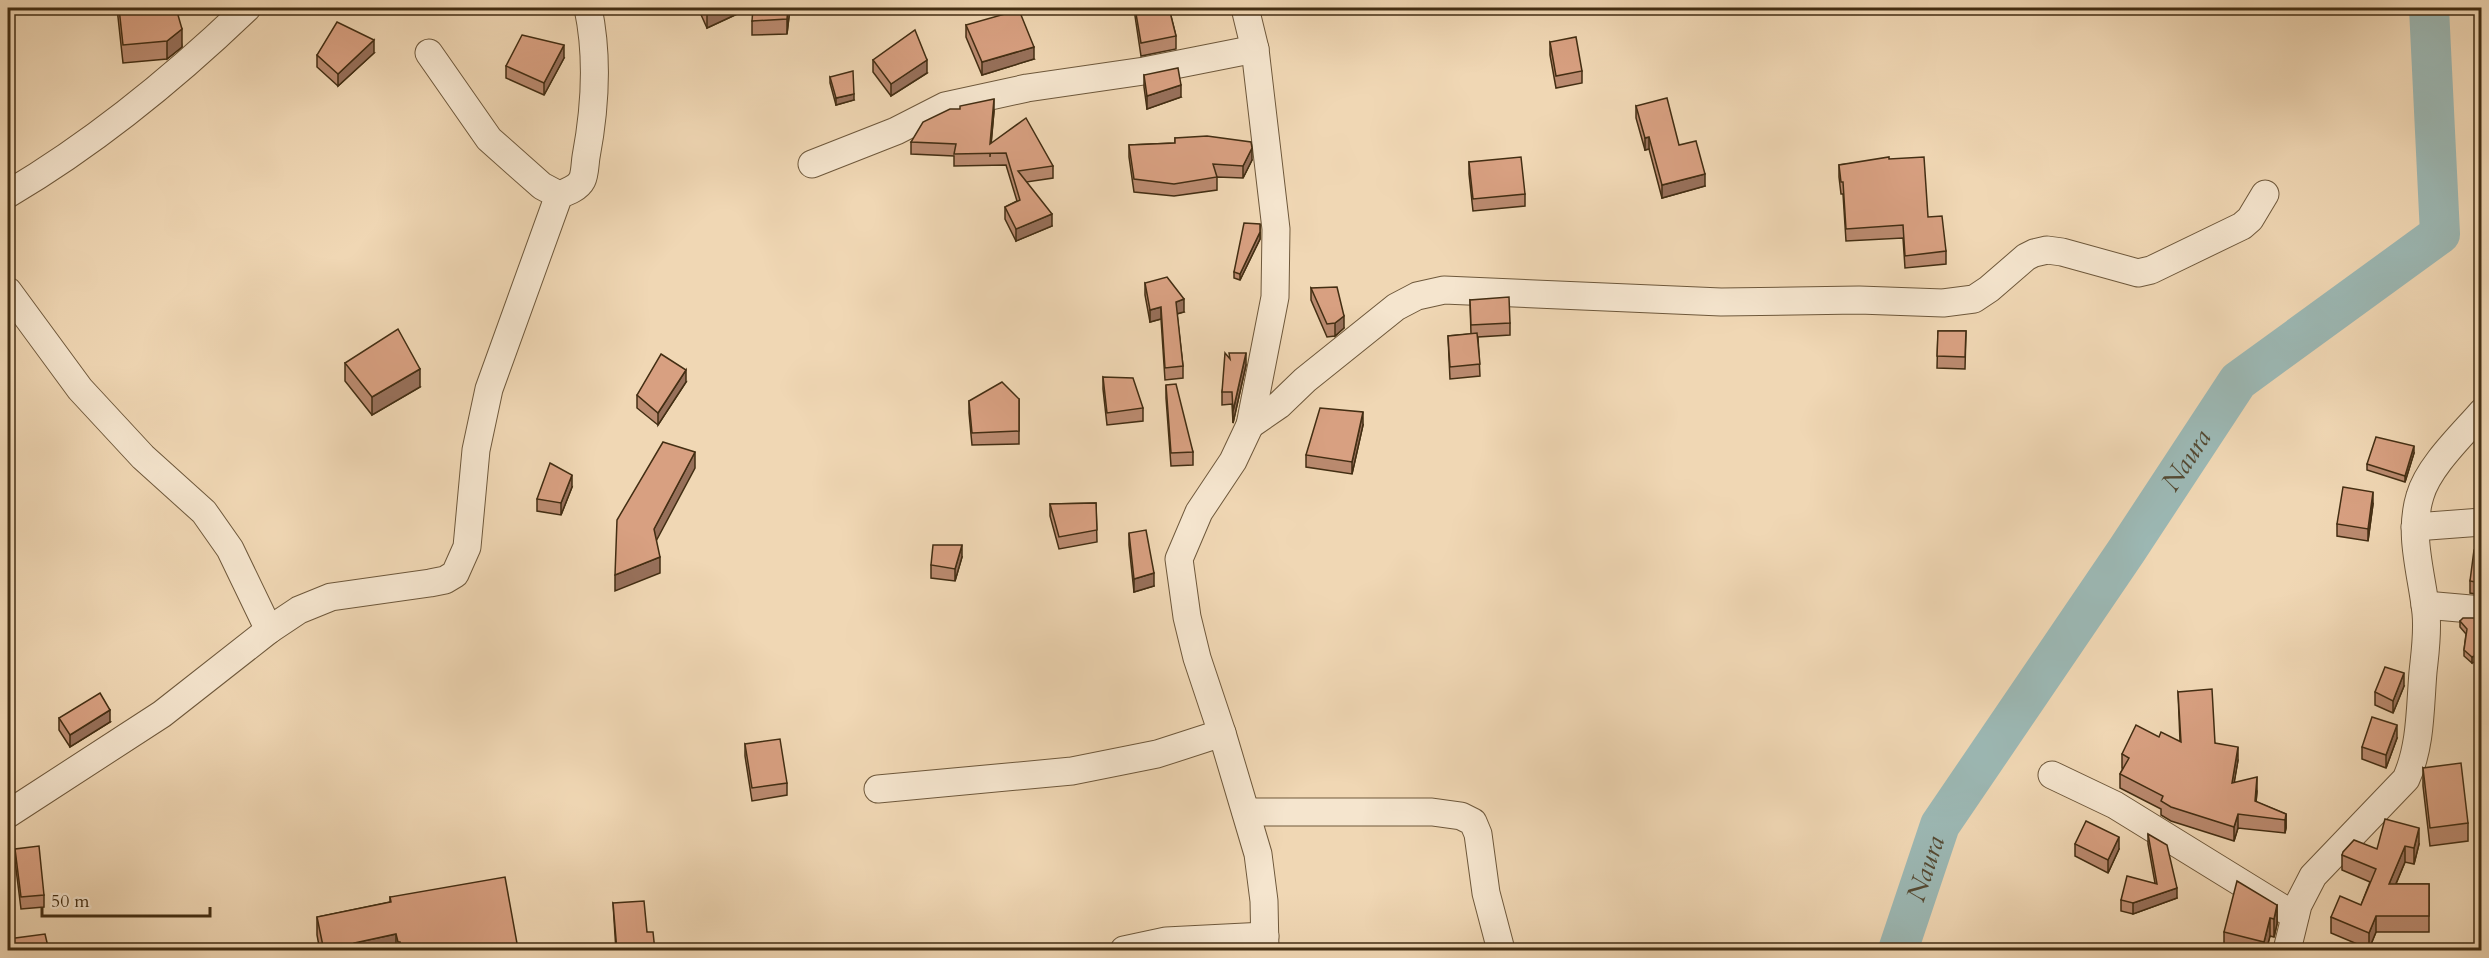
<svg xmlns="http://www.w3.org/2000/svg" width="2489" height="958" font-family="Cardo,serif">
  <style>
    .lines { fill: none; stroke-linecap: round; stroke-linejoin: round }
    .river { stroke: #9cb8b4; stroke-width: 40 }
    .minor-casing { stroke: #6e583b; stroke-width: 29 }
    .minor { stroke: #f5e5ce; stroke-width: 27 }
    .wall { fill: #ba8a6f; stroke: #432e13; stroke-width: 1.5 }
    .shaded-wall { fill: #97705a; stroke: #432e13; stroke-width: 1.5 }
    .building { fill: #d8a081; stroke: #432e13; stroke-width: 1.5 }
    .labels { text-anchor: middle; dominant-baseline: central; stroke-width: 5; stroke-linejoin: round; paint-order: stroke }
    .water-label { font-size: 27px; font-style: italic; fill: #554a33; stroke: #f5e5ce }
  </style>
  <rect width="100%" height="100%" fill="#f0d7b4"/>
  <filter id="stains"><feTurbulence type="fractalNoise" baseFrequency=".00333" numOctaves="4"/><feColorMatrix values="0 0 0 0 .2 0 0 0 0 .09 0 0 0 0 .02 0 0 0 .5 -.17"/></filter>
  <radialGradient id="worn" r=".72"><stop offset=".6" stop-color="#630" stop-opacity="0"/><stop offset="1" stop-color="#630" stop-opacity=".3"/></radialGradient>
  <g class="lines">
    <path class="river" id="s1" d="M1898,950l42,-125 187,-275 111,-169 202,-147 -11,-226"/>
    <defs>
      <g id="minor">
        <polyline points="1245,8 1255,49 1276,229 1275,297 1250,425 1233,461 1199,512 1179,559 1187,617 1197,658 1222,733 1258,854 1264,901 1265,950"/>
        <polyline points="429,53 489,139 542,186 559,195"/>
        <polyline points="812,164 896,131 945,106 1027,88 1144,71 1255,49"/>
        <path d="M8,194c88,-52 166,-116 239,-186"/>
        <polyline points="8,291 80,389 143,457 204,512 230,549 269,630"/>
        <polyline points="1250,425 1279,405 1305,380 1396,307 1417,296 1444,290 1721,302 1859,300 1943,303 1974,299 1989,289 2026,257 2034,253 2047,250 2062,252 2138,273 2151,270 2242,226 2250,219 2265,194"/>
        <polyline points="2415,527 2482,522"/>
        <polyline points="2425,605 2482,610"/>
        <polyline points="2052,775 2115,805 2295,916"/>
        <polyline points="878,789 1072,771 1157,754 1222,733"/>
        <polyline points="1246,812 1432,812 1461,816 1473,822 1478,834 1486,893 1501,950"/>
        <path d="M8,814l154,-100 107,-84 30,-20 32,-13 99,-14 15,-3 10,-6 12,-27 9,-97 13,-61 70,-194c8,-3 19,-7 23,-15 3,-6 3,-17 4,-23 9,-48 12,-102 2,-149"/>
        <polyline points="1124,950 1166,941 1265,936"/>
        <path d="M2287,950l11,-45 15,-29 93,-97c15,-33 14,-71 17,-107 2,-19 5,-39 3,-59 -4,-39 -18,-78 -6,-117 8,-29 42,-61 62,-84"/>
      </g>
    </defs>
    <use href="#minor" class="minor-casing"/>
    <use href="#minor" class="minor"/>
  </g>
  <g class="wall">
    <polygon points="117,8 176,8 182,47 167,59 123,63"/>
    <polygon points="698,8 750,8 707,28"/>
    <polygon points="790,8 787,34 752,35 752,21"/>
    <polygon points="1135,8 1169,8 1176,36 1176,49 1141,56 1135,16"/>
    <polygon points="966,25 1034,59 982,75 966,37"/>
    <polygon points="1550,42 1582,71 1582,83 1556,88 1550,55"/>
    <polygon points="374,53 338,86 317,67 317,55"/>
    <polygon points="564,58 544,95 506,78 506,66"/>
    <polygon points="873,60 927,73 891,96 873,72"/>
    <polygon points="1144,75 1181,97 1147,109 1144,87"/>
    <polygon points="830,77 854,100 836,105 830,83"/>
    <polygon points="1636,106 1679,145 1705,186 1662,198 1649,149 1645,150 1636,118"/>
    <polygon points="994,111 991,143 1053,166 1053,178 1026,182 1052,226 1016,241 1005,219 1005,207 1017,201 1006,165 954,166 954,156 911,154 911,142"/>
    <polygon points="1175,138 1252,160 1243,178 1217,177 1217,190 1174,196 1134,192 1129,157 1129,145 1175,143"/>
    <polygon points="1889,159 1928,217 1946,251 1946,264 1905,268 1903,238 1846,241 1843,194 1841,194 1839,177 1839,165"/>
    <polygon points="1469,162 1525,194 1525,206 1473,211 1469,174"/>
    <polygon points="1260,224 1260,239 1240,280 1234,278 1234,272"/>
    <polygon points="1145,283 1184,312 1177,314 1183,366 1183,378 1165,380 1161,319 1150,322 1145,295"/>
    <polygon points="1311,288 1344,328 1335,336 1327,337 1311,300"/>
    <polygon points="1470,300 1510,323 1510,335 1478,337 1480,376 1450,379 1448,336 1471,334"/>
    <polygon points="1938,331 1966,331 1965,369 1937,368"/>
    <polygon points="1229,358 1246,365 1233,423 1232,404 1222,405 1222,392"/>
    <polygon points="345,363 420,387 372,415 345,381"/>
    <polygon points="1103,377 1143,408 1143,421 1107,425 1103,389"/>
    <polygon points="686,382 658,425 637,408 637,395"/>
    <polygon points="1166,385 1193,452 1193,465 1171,466 1166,398"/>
    <polygon points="1019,399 1019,444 972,445 969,413 969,401"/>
    <polygon points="1363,425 1352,474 1306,467 1306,455"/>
    <polygon points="2414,453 2405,482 2367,470 2367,464"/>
    <polygon points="572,487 561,515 537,511 537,499"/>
    <polygon points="1096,503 1097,542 1059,549 1050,516 1050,504"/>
    <polygon points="2373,504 2368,541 2337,536 2337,524"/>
    <polygon points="1129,533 1154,586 1134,592 1129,545"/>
    <polygon points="2481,551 2481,595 2470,593 2470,581"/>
    <polygon points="962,557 955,581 931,578 931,565"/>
    <polygon points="2481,618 2472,663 2464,656 2464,650 2466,634 2460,627 2460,621"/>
    <polygon points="2404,686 2393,713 2375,705 2375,692"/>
    <polygon points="2178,692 2215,743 2238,760 2234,782 2257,791 2256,802 2286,814 2286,828 2285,833 2238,828 2234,841 2171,821 2161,815 2161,809 2120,788 2120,774 2123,768 2122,768 2122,754 2159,737 2180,741"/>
    <polygon points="59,718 110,722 70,747 59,730"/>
    <polygon points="2397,738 2386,768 2362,759 2362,747"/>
    <polygon points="745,744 787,783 787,795 752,801 745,756"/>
    <polygon points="2423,768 2468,823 2468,841 2430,846 2423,786"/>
    <polygon points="2148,834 2177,898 2133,914 2121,911 2121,900 2155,883 2148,844"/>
    <polygon points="2075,844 2119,849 2108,873 2075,856"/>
    <polygon points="2419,844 2414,864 2405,862 2396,884 2429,884 2429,932 2376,932 2369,949 2331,933 2331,917 2361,905 2370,882 2342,870 2342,855"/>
    <polygon points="15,849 44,895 44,907 21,909 15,861"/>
    <polygon points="390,897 518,949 529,951 320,951 317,935 317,917 390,902"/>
    <polygon points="613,903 647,932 655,951 616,951"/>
    <polygon points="2277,905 2277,924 2274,937 2270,936 2266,951 2224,950 2224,932"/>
  </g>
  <g class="shaded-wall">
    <polygon points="719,8 750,8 707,28 707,13"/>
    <polygon points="788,8 790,8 787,34 787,19"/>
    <polygon points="182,29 182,47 167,59 167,41"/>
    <polygon points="374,40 374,53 338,86 338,74"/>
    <polygon points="564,45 564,58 544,95 544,83"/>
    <polygon points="1034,47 1034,59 982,75 982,62"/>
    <polygon points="927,60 927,73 891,96 891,84"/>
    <polygon points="1181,85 1181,97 1147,109 1147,96"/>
    <polygon points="854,94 854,100 836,105 836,98"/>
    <polygon points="994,99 994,111 990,157 990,144"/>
    <polygon points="1649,137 1649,149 1645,150 1645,138"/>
    <polygon points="1252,148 1252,160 1243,178 1243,166"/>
    <polygon points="1705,174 1705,186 1662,198 1662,185"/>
    <polygon points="1052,214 1052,226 1016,241 1016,229"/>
    <polygon points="1260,232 1260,239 1240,280 1240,274"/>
    <polygon points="1184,299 1184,312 1176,314 1176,302"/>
    <polygon points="1161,307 1161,319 1150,322 1150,310"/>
    <polygon points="1344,316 1344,328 1335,336 1335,323"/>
    <polygon points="1246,353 1246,365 1233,423 1233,411"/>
    <polygon points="420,369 420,387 372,415 372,397"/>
    <polygon points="686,370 686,382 658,425 658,413"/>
    <polygon points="1363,412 1363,425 1352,474 1352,462"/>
    <polygon points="2414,446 2414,453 2405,482 2405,476"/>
    <polygon points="695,452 695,468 654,545 654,529"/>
    <polygon points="572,475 572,487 561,515 561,503"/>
    <polygon points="2373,492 2373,504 2368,541 2368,529"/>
    <polygon points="962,545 962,557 955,581 955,569"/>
    <polygon points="660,557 660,573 615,591 615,575"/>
    <polygon points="1154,573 1154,586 1134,592 1134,579"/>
    <polygon points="2481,653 2481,660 2472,663 2472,657"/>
    <polygon points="2404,673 2404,686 2393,713 2393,701"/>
    <polygon points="110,710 110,722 70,747 70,735"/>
    <polygon points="2397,725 2397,738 2386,768 2386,755"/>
    <polygon points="2238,747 2238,760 2232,796 2232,783"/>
    <polygon points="2257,777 2257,791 2255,815 2255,801"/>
    <polygon points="2238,814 2238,828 2234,841 2234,827"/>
    <polygon points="2286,814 2286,828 2285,833 2285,820"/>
    <polygon points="2419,828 2419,844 2414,864 2414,848"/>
    <polygon points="2119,837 2119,849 2108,873 2108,860"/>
    <polygon points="2405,846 2405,862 2389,900 2389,884"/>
    <polygon points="2177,888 2177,898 2133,914 2133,903"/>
    <polygon points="2277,905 2277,924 2274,937 2274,919"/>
    <polygon points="2376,916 2376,932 2369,949 2369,933"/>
    <polygon points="2270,918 2270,936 2266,951 2264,951 2264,942"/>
    <polygon points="396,934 396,951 354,951 354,943"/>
  </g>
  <g class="building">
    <polygon points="119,8 176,8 182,29 167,41 123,45"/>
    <polygon points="704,8 719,8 707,13"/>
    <polygon points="753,8 788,8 787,19 752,21"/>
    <polygon points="1135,8 1169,8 1176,36 1141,43"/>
    <polygon points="1019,10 1034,47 982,62 966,25"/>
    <polygon points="337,22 374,40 338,74 317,55"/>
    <polygon points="915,30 927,60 891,84 873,60"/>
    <polygon points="522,35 564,45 544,83 506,66"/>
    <polygon points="1576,37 1582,71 1556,76 1550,42"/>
    <polygon points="1178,68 1181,85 1147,96 1144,75"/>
    <polygon points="853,71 854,94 836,98 830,77"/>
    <polygon points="1667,98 1679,145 1696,141 1705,174 1662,185 1649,137 1645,138 1636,106"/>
    <polygon points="994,99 990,144 1026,118 1053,166 1018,171 1052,214 1016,229 1005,207 1020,200 1006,153 954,154 956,144 911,142 923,122 950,109 960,109 960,106"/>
    <polygon points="1207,136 1251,142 1252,148 1243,166 1213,164 1217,177 1174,184 1134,179 1129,145 1175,143 1175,138"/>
    <polygon points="1521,157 1525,194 1473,199 1469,162"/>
    <polygon points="1889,157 1889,159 1924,157 1928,217 1942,216 1946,251 1905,256 1903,225 1846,229 1843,182 1841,182 1839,165"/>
    <polygon points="1244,223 1260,224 1260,232 1240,274 1234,272"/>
    <polygon points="1167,277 1184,299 1176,302 1183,366 1165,368 1161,307 1150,310 1145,283"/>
    <polygon points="1337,287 1344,316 1335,323 1327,324 1311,288"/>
    <polygon points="1509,297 1510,323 1471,325 1470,300"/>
    <polygon points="398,329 420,369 372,397 345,363"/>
    <polygon points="1938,331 1966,331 1965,357 1937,356"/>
    <polygon points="1477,333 1480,364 1450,367 1448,336"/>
    <polygon points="1225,353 1230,359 1229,353 1246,353 1233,411 1232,392 1222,392"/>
    <polygon points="661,354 686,370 658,413 637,395"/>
    <polygon points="1103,377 1133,378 1143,408 1107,413"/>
    <polygon points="1002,382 1019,399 1019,431 972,433 969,401"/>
    <polygon points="1176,384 1193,452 1171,453 1166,385"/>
    <polygon points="1320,408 1363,412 1352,462 1306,455"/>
    <polygon points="2376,437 2414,446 2405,476 2367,464"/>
    <polygon points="663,442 695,452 654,529 660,557 615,575 617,520"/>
    <polygon points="550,463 572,475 561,503 537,499"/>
    <polygon points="2343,487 2373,492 2368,529 2337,524"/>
    <polygon points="1096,503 1097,530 1059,537 1050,504"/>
    <polygon points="1146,530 1154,573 1134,579 1129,533"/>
    <polygon points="933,545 962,545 955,569 931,565"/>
    <polygon points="2474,550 2481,551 2481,583 2470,581"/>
    <polygon points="2463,618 2481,618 2481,653 2472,657 2464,650 2467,629 2460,621"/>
    <polygon points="2385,667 2404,673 2393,701 2375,692"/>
    <polygon points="2212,689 2215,743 2238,747 2232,783 2257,777 2255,801 2286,814 2285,820 2238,814 2234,827 2171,807 2161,801 2163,796 2120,774 2129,758 2122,754 2136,725 2159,737 2161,732 2181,742 2178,692"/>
    <polygon points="100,693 110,710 70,735 59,718"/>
    <polygon points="2372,717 2397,725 2386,755 2362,747"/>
    <polygon points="780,739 787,783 752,788 745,744"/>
    <polygon points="2461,763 2468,823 2430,828 2423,768"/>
    <polygon points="2385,819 2419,828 2414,848 2405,846 2389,884 2429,884 2429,916 2376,916 2369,933 2331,917 2340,896 2361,905 2376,869 2342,855 2343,852 2354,840 2377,849"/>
    <polygon points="2086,821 2119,837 2108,860 2075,844"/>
    <polygon points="2148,834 2167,845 2177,888 2133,903 2121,900 2127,876 2157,884"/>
    <polygon points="39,846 44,895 21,897 15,849"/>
    <polygon points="505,877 518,949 528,948 529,951 402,951 400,942 398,942 396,934 354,943 356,951 324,951 317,917 391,902 390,897"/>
    <polygon points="2237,881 2277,905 2274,919 2270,918 2264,942 2224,932"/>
    <polygon points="644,901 647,932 653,932 655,951 617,951 613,903"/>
    <polygon points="45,934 49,951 8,951 8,939"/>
  </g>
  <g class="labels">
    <g class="water-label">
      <text stroke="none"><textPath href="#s1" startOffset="572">Naura</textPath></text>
      <text stroke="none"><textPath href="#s1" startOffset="86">Naura</textPath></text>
    </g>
  </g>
  <rect width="2489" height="958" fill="none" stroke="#f0d7b4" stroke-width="30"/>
  <rect x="9" y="9" width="2471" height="940" fill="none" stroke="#432e13" stroke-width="3"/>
  <rect x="15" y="15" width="2459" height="928" fill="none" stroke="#432e13" stroke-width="1.5"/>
  <path d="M42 907v9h168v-9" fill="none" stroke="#432e13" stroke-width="3"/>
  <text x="51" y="907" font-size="18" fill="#432e13" stroke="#f5e5ce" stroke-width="4.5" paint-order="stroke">50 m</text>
  <rect width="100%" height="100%" filter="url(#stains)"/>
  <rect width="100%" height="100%" fill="url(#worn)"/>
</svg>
